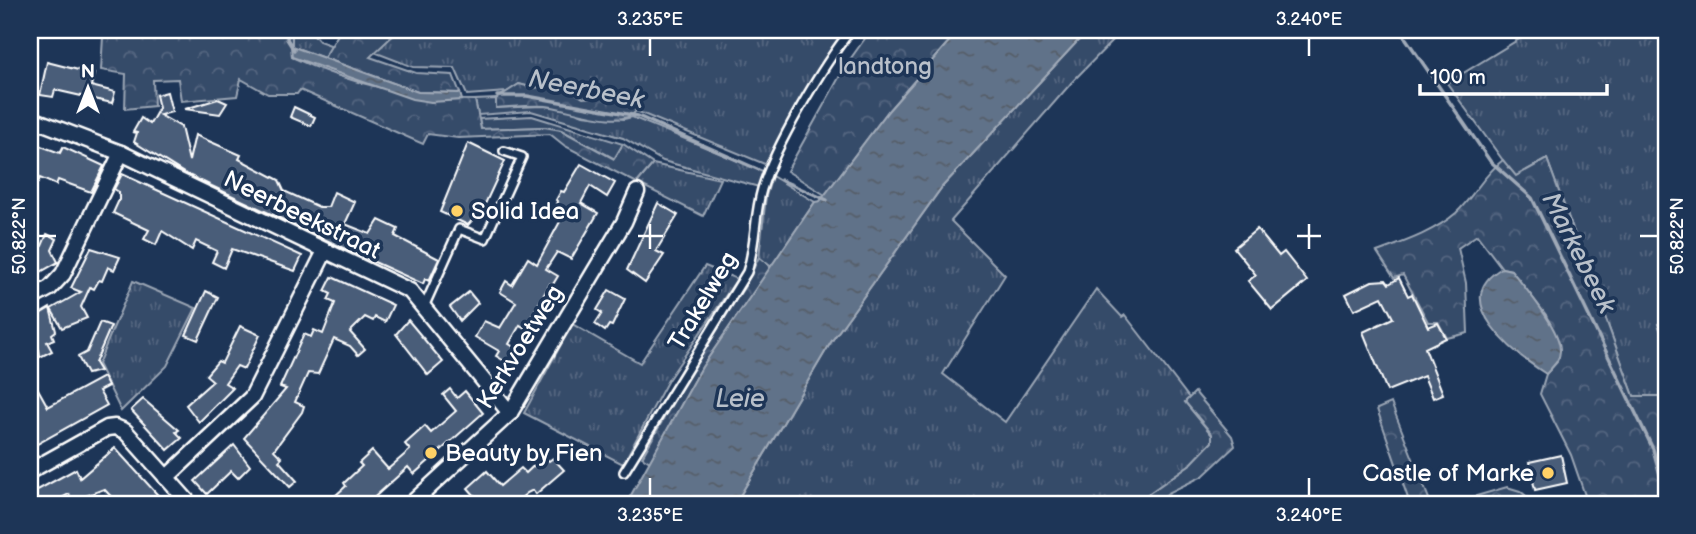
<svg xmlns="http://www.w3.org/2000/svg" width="1696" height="534" font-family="'Balsamiq Sans',sans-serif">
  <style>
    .grass { fill: url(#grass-tufts); stroke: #9aa5b4; stroke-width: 2 }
    .forest { fill: url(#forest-crowns); stroke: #9aa5b4; stroke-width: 2 }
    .water { fill: url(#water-ripples); stroke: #a0aab8; stroke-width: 2 }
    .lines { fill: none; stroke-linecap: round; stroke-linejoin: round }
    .stream { stroke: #a0aab8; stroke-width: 3.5 }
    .building { fill: #4a5d79; stroke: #fff; stroke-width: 2 }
    .service-casing { stroke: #fff; stroke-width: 12 }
    .minor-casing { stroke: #fff; stroke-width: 19 }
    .service { stroke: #1d3557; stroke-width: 7 }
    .minor { stroke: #1d3557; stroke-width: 14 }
    .ticks { fill: none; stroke: #fff; stroke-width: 2.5 }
    .poi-dot { fill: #ffd166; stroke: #1d3557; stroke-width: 2.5 }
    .labels { text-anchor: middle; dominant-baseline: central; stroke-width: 7; stroke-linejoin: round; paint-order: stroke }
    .park-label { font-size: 24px; fill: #b9c0ca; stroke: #1d3557 }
    .poi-label { font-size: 24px; fill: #fff; stroke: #1d3557; text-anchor: start }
    .street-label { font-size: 24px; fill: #fff; stroke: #1d3557 }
    .water-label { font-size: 26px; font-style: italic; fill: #b8c0ca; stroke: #1d3557 }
    .neatline { fill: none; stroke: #fff; stroke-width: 2.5 }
    .ticks-label { font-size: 18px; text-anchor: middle; fill: #fff }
  </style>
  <defs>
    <pattern id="grass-tufts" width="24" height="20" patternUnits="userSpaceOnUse" patternTransform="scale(1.75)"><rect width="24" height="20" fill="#364b69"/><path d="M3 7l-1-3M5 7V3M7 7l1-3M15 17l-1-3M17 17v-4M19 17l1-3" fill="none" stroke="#546680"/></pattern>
    <pattern id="forest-crowns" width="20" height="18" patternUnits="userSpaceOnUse" patternTransform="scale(1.75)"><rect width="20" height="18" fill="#364b69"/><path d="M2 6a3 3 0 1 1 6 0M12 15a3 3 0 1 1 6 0" fill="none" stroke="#546680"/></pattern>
    <pattern id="water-ripples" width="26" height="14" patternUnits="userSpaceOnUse" patternTransform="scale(1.75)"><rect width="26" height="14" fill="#617289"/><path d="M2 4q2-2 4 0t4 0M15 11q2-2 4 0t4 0" fill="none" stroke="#555d67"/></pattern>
  </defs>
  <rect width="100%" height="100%" fill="#1d3557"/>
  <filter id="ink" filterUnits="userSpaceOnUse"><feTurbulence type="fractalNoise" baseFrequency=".0143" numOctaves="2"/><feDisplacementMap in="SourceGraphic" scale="14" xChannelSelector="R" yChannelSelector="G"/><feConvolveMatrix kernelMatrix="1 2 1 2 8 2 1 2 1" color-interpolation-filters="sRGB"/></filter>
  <g filter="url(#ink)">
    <g class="grass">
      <polygon points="292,30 310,30 319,41 333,46 324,58 291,46"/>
      <polygon points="399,30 845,30 830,51 767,165 636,111 632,103 607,93 583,98 567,86 534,88 519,84 507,92 467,95 455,68 413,67 374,52"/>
      <polygon points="1088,30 1123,30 1073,81 951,221 1005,275 943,374 1005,422 1096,289 1122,317 1125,315 1189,398 1185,402 1212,435 1212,442 1192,463 1134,504 735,504 831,342 942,187"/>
      <polygon points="1534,30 1666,30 1666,320 1658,324 1666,345 1666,396 1634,396 1547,159 1515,177 1447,83"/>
      <polygon points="496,99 497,108 542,106 567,108 583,115 624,119 632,117 763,171 759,187 663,161 623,138 531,111 478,115 475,100"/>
      <polygon points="532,116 623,144 615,159 561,130 544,127 481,129 479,119"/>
      <polygon points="653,164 720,179 703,216 637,183"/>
      <polygon points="772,176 815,202 771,267 759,257 766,196"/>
      <polygon points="705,266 737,279 668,380 623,464 524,413 572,324 640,363"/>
      <polygon points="133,281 196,308 167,366 121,411 98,364"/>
    </g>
    <g class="forest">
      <path d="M95,30h197v27c51,25 126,43 183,43l6,29 63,-2 17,3 53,29 9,-15 30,20 -16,19 -72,-37 -15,-12 -92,4 -30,-4 -5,10 -123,-54 -3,4h-29l-27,-15 -4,17 -56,5 -3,-22 -25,1 1,26 -29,3 1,-35 -25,-4 2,-33z"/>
      <polygon points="337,30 399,30 370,57 416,73 453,75 460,93 418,92 324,58 340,31"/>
      <polygon points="871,30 959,30 889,110 825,195 787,171 846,65"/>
      <path d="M519,84l15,4 28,-4 21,14c21,-2 41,-11 53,13 -13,19 -69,-3 -90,-5 -16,-1 -33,1 -50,2v-9z"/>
      <path d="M1547,159l87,237h32v108h-78l-17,-49 -31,-61 6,-20 11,-12 -11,-47 -35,-45 -9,-2 -25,-33 -19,13 8,35 2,50 -21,5 -9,-16h-10l-25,-47 -9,3 -17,-26c27,-10 57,-20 79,-39 18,-17 28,-39 47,-53l13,16z"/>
      <polygon points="759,257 771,267 702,367 650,462 642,457 695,363 745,286"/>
      <polygon points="1195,392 1232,436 1235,446 1203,476 1168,493 1156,504 1134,504 1192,463 1212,442 1212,434 1185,402"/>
      <polygon points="1391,403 1431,504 1410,504 1377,409"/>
      <polygon points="1507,487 1520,491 1536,504 1449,504"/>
    </g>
    <g class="water">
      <polygon points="959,30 1088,30 942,187 831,342 735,504 626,504 702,367 815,202 820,201 889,110"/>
      <polygon points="291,46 418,92 460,93 462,100 431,102 412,99 292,57"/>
      <path d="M1502,268l9,2c14,18 50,59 49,81 0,10 -8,16 -14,23 -31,-20 -100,-74 -44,-106z"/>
    </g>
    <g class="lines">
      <g class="stream">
        <polyline points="288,30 287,39 294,50"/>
        <polyline points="1400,30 1490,161 1532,198 1653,449 1662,482"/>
        <polyline points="497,96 527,96 638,116 757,169"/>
        <polyline points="781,180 827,200"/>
        <polyline points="1663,490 1666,501"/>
      </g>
    </g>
    <g class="building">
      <polygon points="47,62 94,74 91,86 115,92 112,103 55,90 53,97 40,95"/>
      <polygon points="167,92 172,112 160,115 181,127 189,161 195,135 241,155 239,159 279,180 284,191 319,207 328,207 334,192 355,202 345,224 370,234 379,220 398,229 395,236 439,259 429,281 425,279 423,284 341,247 184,173 134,142 137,133 133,132 141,118 150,124 159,108 156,95"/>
      <polygon points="218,99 227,103 220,114 185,109"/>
      <polygon points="294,107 315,117 311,126 290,117"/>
      <polygon points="30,142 60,153 63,147 104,166 91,192 58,180 56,185 40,178 38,183 30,180"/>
      <polygon points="468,143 505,161 479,217 476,216 468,225 440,212"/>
      <polygon points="581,164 615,183 607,197 590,186 581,203 598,213 571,259 557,252 546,269 558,276 552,286 550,284 525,328 520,325 509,344 517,349 508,363 496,356 499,351 475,337 484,321 500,328 516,302 500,292 506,281 512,285 528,258 537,264 562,218 552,213 558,202 556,200 561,191 564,192"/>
      <polygon points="122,174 302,256 295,271 232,249 224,268 212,262 217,251 196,241 192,250 162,231 156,245 144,239 149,230 113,213 119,200 119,192 114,189"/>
      <polygon points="658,203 678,215 656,251 664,255 645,283 627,270"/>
      <polygon points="1257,229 1279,256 1284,252 1307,281 1272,310 1248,281 1256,275 1234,248"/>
      <polygon points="47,234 57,239 52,250 58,262 30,278 30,256 42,246"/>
      <polygon points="91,248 120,257 114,270 108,267 102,281 99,280 94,289 90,287 81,307 87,318 62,328 51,309 81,292 71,288"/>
      <polygon points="332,277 393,305 385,322 375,317 373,321 365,317 350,332 365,349 358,355 350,346 334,339 318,374 308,373 295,402 304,406 302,412 274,450 282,458 279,461 297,481 290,487 244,438 286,389 280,387 304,334 311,337 314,330 323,334 335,303 328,300 331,294 325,291"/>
      <polygon points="1399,278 1408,296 1412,294 1428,327 1438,323 1446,338 1425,348 1443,394 1433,398 1424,376 1387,391 1363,332 1393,318 1382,297 1354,310 1346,294 1372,281 1386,280 1389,284"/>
      <polygon points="609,290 625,299 612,326 609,325 605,331 595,324 602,313 597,310"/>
      <polygon points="206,291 218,297 198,340 186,335"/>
      <polygon points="469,292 478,303 460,321 450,307"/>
      <polygon points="50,308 56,331 52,334 54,339 47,342 52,351 40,357 39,350 30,355 30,320"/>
      <polygon points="408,320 443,362 428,375 396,334"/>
      <polygon points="100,322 111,326 95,363 100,371 87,374 78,357 87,352"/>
      <polygon points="240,326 260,335 244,369 237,366 225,383 233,388 199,422 186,405 213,381 206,375 218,361 222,363"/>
      <polygon points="103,377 108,386 99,391 107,405 30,448 30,392 38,389 48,407"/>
      <polygon points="450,389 457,398 465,391 483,413 414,474 408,467 367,504 326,504 346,486 344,483 362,466 359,463 372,451 388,469 410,450 405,444 425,426 431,433 456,411 443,395"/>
      <polygon points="143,399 179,430 176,432 182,438 168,450 131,410"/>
      <polygon points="234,445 250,466 238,478 231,471 207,494 195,481"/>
      <polygon points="115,448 166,504 118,504 104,489 73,501 69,494 50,504 30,504 30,494 76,469 80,478"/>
      <polygon points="1561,455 1567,483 1535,490 1529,462"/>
      <polygon points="544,456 549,461 553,458 564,470 536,494 533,490 527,493 514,504 482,504 468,488 487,471 500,486 521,468 526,473"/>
    </g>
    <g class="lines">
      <defs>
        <g id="service">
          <polyline points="424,307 459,229 485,239 522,157 504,151"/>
          <path d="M624,472l123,-200c9,-27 7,-56 15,-83 13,-43 61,-124 89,-159"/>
        </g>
        <g id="minor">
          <polyline points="30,118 121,153 410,291 510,413"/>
          <polyline points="30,299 50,288 63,274 121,153"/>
          <polyline points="30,471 107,428 115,427 125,431 190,504"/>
          <polyline points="166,478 252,397 324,253"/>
          <polyline points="411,504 510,413 624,222 637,192"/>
        </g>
      </defs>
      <use href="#service" class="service-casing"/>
      <use href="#minor" class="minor-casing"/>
      <use href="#service" class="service"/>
      <use href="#minor" class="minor"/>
    </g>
  </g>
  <path class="ticks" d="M650,38v18M1309,38v18M650,224v25M1309,224v25M38,236h18M638,236h25M1297,236h24M1640,236h18M650,478v18M1309,478v18"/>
  <g class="poi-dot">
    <circle cx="457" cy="211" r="7"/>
    <circle cx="431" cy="453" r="7"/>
    <circle cx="1548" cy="473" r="7"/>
  </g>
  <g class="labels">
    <g class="park-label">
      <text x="885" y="66">landtong</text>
    </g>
    <g class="poi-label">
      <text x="471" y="211">Solid Idea</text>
      <text x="445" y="453">Beauty by Fien</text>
      <text x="1534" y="473" text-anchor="end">Castle of Marke</text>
    </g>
    <g class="street-label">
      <text transform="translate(302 215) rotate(26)">Neerbeekstraat</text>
      <text transform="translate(703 301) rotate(-59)">Trakelweg</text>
      <text transform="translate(520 347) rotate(-58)">Kerkvoetweg</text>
    </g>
    <g class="water-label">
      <text transform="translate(586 90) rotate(11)">Neerbeek</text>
      <text transform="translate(1578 253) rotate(63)">Markebeek</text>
      <text x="740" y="399">Leie</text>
    </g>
  </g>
  <rect width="1696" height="534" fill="none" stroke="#1d3557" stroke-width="77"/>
  <g transform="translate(88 88)" stroke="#1d3557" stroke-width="5" paint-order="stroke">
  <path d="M0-5L12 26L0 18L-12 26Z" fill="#ffffff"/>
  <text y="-10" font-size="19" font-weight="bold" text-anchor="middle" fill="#ffffff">N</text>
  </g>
  <path d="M1420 84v10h187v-10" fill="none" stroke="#ffffff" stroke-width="3.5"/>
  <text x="1430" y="84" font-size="21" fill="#ffffff" stroke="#1d3557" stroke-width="5" paint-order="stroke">100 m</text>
  <rect x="38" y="38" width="1620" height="458" class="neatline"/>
  <g class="ticks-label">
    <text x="650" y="25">3.235°E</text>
    <text x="1309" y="25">3.240°E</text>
    <text transform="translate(19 236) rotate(-90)" y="6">50.822°N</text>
    <text transform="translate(1677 236) rotate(-90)" y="6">50.822°N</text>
    <text x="650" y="521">3.235°E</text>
    <text x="1309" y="521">3.240°E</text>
  </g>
</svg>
